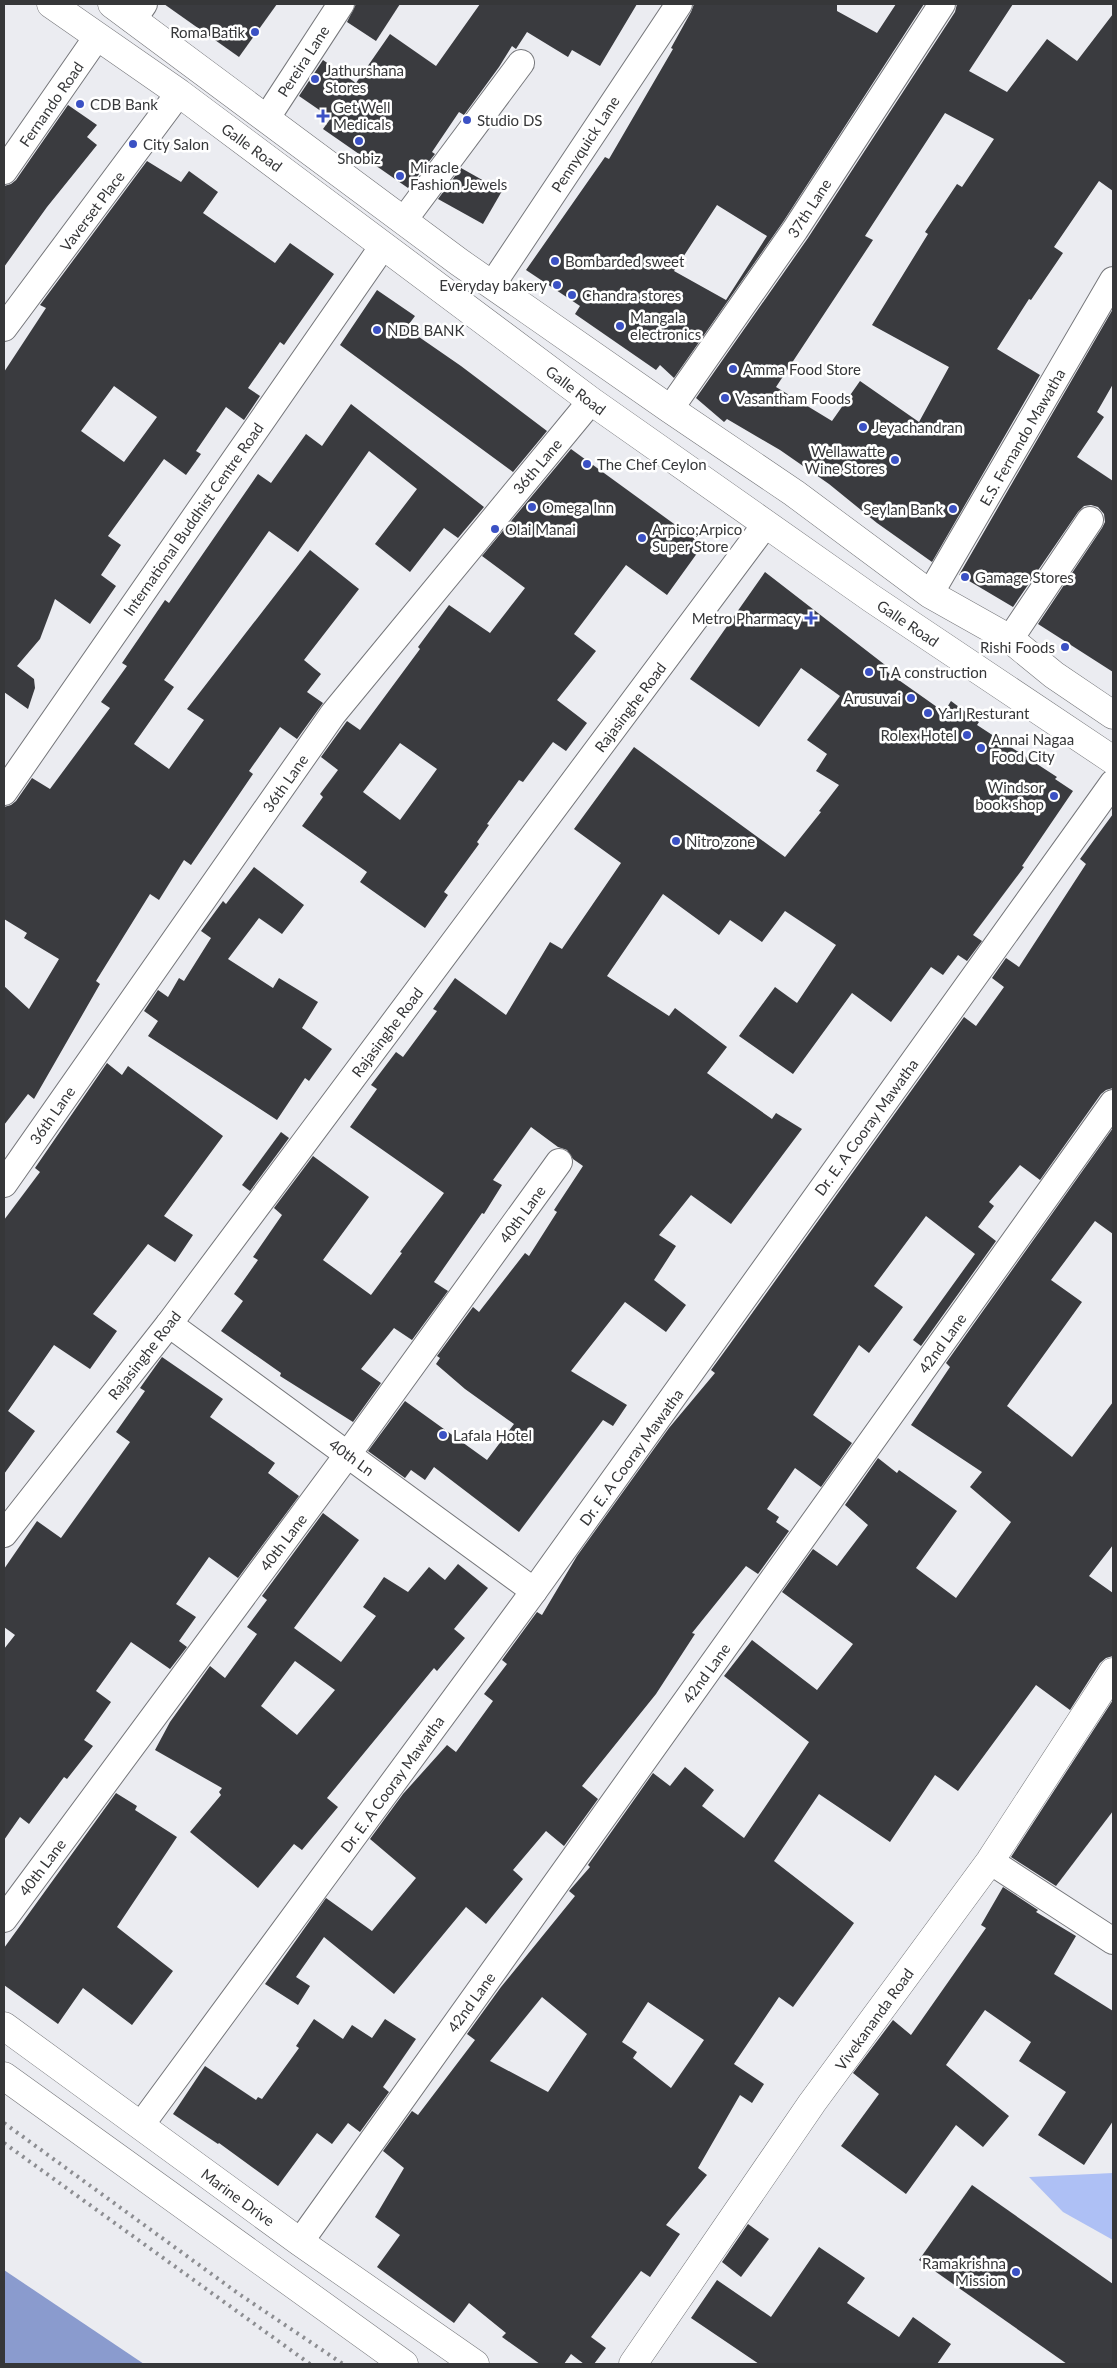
<svg xmlns="http://www.w3.org/2000/svg" width="1117" height="2368" font-family="Lato,sans-serif">
  <style>
    .green { fill: #aec0f5 }
    .water { fill: #8a9bce }
    .building { fill: #3a3b3f; fill-rule: evenodd }
    .lines { fill: none; stroke-linecap: round; stroke-linejoin: round }
    .street-casing { stroke: #75767a; stroke-width: 28 }
    .secondary-casing { stroke: #75767a; stroke-width: 29 }
    .primary-casing { stroke: #75767a; stroke-width: 29 }
    .highway-casing { stroke: #75767a; stroke-width: 29 }
    .street { stroke: #fff; stroke-width: 26 }
    .secondary { stroke: #fff; stroke-width: 28 }
    .primary { stroke: #fff; stroke-width: 28 }
    .highway { stroke: #fff; stroke-width: 28 }
    .rail { stroke: #8d8e92; stroke-width: 4; stroke-dasharray: 2.5 5; stroke-linecap: butt }
    .poi-dot { fill: #3b51c4; stroke: #fff; stroke-width: 2 }
    .labels { text-anchor: middle; dominant-baseline: central; stroke-width: 5; stroke-linejoin: round; paint-order: stroke }
    .poi-label { font-size: 15px; fill: #363739; stroke: #fff; text-anchor: start }
    .street-label { font-size: 15px; fill: #363739; stroke: #fff }
  </style>
  <rect width="100%" height="100%" fill="#ebecf1"/>
  <polygon class="green" points="1113,2173 1113,2240 1063,2212 1029,2177"/>
  <polygon class="water" points="4,2270 144,2364 4,2364"/>
  <g class="building">
    <polygon points="164,4 277,4 239,57"/>
    <polygon points="356,4 400,4 376,41 347,22"/>
    <polygon points="480,4 637,4 600,66 572,50 568,57 527,32 516,49 512,46 499,67 464,115 459,112 432,152 435,154 408,188 323,129 331,118 299,96 323,60 356,83 390,34 436,66"/>
    <path d="M694,4h143v7l40,22 19,-29h28l-141,218 -109,156 -14,-13 -4,5 -81,-56 5,-8 -54,-36 79,-113 4,2 64,-110 -2,-1 20,-36zM717,205l50,31 -41,64 -52,-29z"/>
    <path d="M957,4h56l-44,67 38,21 40,-53 30,22 36,-47v177l-14,-10 -45,66 9,6 -32,47 -2,-1 -32,50 43,26 -108,187 -55,-39 -48,-39 -49,-34 -53,-31 -3,3 -28,-24 112,-160 147,-226zM945,113l49,26 -32,48 -5,-3 -32,48 3,2 -56,91 77,42 -30,55 -59,-41 -28,40 -56,-34 97,-147 -8,-4z"/>
    <polygon points="68,105 97,125 87,137 97,145 47,207 4,267 4,186 11,184 16,180"/>
    <path d="M147,161l34,21 8,-11 29,21 -15,21 72,50 15,-20 44,31 -50,71 -4,-3 -32,46 12,8 -16,24 -18,-13 -30,44 5,3 -15,21 -22,-16 -56,77 13,9 -20,30 15,11 -26,38 -35,-25 -15,40 -23,27 17,13 1,9 -7,21 -24,-17v-320l42,-64 -6,-3zM114,386l43,31 -33,45 -43,-31z"/>
    <polygon points="461,168 502,191 483,224 438,199"/>
    <polygon points="377,290 415,316 406,328 461,366 547,431 513,472 340,345"/>
    <polygon points="1113,309 1113,384 1097,412 1104,417 1077,457 1113,481 1113,672 1038,624 1102,528 1105,522 1104,514 1098,507 1091,505 1084,506 1078,512 1013,607 959,575"/>
    <polygon points="351,404 484,507 458,538 444,528 410,572 375,544 417,489 369,451 298,552 269,531 164,680 174,687 134,744 169,769 204,720 187,709 310,550 359,589 304,660 321,674 307,692 323,703 297,739 280,727 249,771 253,774 191,865 184,860 159,900 150,894 96,981 100,984 34,1099 28,1094 4,1125 4,986 29,1009 59,959 24,938 27,933 4,919 4,807 11,805 16,801 32,778 50,789 110,708 101,702 127,666 122,663 165,600 169,603 258,474 271,483 306,434 322,446"/>
    <path d="M571,449l132,96 -36,50 -41,-30 -52,69 22,17 -39,49 30,23 -21,28 -13,-9 -30,40 -4,-2 -32,44 2,1 -12,17 2,2 -35,48 4,3 -23,33 -65,-46 7,-10 -65,-46 21,-29 -3,-3 18,-24 -17,-13 26,-36 13,9 60,-81 -2,-2 31,-42 41,28 35,-45 -43,-32zM400,743l37,26 -37,51 -37,-28z"/>
    <polygon points="765,572 889,668 886,671 944,712 951,701 979,722 977,725 1057,777 1055,779 1073,791 1022,866 1024,867 973,935 982,941 967,961 958,955 943,975 931,967 891,1022 852,993 793,1074 739,1036 775,987 797,1003 836,945 785,911 762,942 730,920 719,935 663,894 607,976 669,1016 675,1008 727,1047 707,1073 772,1119 776,1113 802,1129 731,1224 691,1195 659,1235 676,1246 654,1280 686,1305 666,1332 625,1302 571,1371 627,1405 613,1426 603,1420 519,1532 434,1467 425,1480 411,1470 405,1478 368,1451 405,1401 487,1460 514,1424 465,1389 436,1364 440,1358 437,1356 473,1307 479,1312 525,1253 529,1256 557,1212 554,1210 583,1166 573,1159 567,1150 558,1147 531,1127 493,1180 502,1185 484,1214 482,1213 434,1282 448,1291 412,1340 394,1328 361,1369 381,1383 353,1422 280,1376 281,1373 221,1331 243,1301 234,1294 258,1260 253,1257 282,1215 274,1208 313,1156 369,1197 323,1260 371,1295 402,1253 400,1252 444,1193 350,1127 377,1089 371,1085 396,1052 403,1057 437,1011 433,1009 455,978 506,1015 550,942 562,949 621,863 574,829 634,747 785,857 821,812 819,811 839,785 816,771 827,754 807,740 840,696 801,668 759,727 690,679"/>
    <polygon points="1113,814 1113,1088 1106,1090 1101,1094 1040,1180 1020,1165 989,1202 994,1206 978,1227 996,1241 921,1346 913,1340 975,1254 926,1216 874,1286 903,1307 869,1353 859,1345 813,1415 852,1443 821,1487 795,1468 767,1509 779,1517 776,1522 789,1531 758,1574 746,1566 692,1633 695,1634 656,1694 582,1786 598,1799 564,1846 546,1831 513,1870 523,1879 486,1924 466,1907 394,1994 324,1937 296,1977 310,1986 298,2005 265,1984 326,1898 372,1931 416,1878 370,1839 403,1794 447,1745 456,1752 493,1701 484,1694 507,1664 502,1660 537,1612 542,1615 577,1556 669,1428 715,1373 711,1370 730,1344 964,1017 976,1026 1004,987 992,978 1006,958 1019,967 1086,864 1080,859"/>
    <polygon points="254,867 304,905 282,934 259,918 228,959 273,988 279,978 318,1002 302,1028 332,1049 309,1081 305,1078 277,1120 148,1036 158,1021 144,1011 158,990 168,997 179,978 184,981 211,938 201,931 223,901 226,904"/>
    <polygon points="107,1063 122,1075 128,1066 223,1136 164,1216 193,1235 175,1262 148,1244 93,1314 117,1331 90,1369 54,1345 8,1411 35,1431 4,1474 4,1220 40,1172 35,1168"/>
    <path d="M1113,1128v106l-18,-13 -44,59 31,22 -75,104 65,51 41,-55v143l-24,31 24,17v63l-7,2 -6,5 -30,47 -34,-25 -78,106 -23,-16 -45,67 -71,-48 -45,67 80,62 -61,84 -14,-10 -45,67 30,20 -12,19 -12,-8 -42,73 9,7 -41,50 14,9 -30,43 -9,-6 -50,66 15,11 -12,16h-10l-13,-10 -7,10h-24l-38,-27 4,-4 -37,-30 -15,20 -77,-56 23,-32 -25,-18 29,-49 -21,-17 29,-40 6,4 57,-75 -8,-6 34,-47 74,-91 -6,-5 21,-24 -2,-2 65,-92 17,13 15,-19 29,23 -12,16 42,32 65,-96 -85,-66 28,-36 65,50 36,-46 -71,-52 31,-43 24,17 31,-41 -23,-20 33,-47 19,15 2,-3 58,41 -41,57 40,30 55,-76 -41,-35 12,-15 -71,-47 39,-58 -4,-4zM542,1997l45,37 -39,58 -58,-31zM648,2002l56,38 -33,48 -38,-30 4,-6 -15,-10z"/>
    <polygon points="281,1132 289,1138 250,1191 242,1185"/>
    <polygon points="162,1357 223,1399 210,1417 275,1463 268,1473 299,1496 238,1578 209,1557 176,1604 196,1617 179,1641 187,1647 170,1669 131,1642 96,1691 111,1702 84,1740 93,1746 67,1779 64,1777 29,1824 20,1817 4,1840 4,1649 15,1635 4,1627 4,1569 37,1521 61,1538 130,1442 116,1432 145,1391 140,1388"/>
    <path d="M323,1513l36,27 -65,88 47,34 35,-46 -13,-9 21,-30 24,15 21,-25 16,13 13,-16 30,24 -34,41 11,9 -28,33 -3,-3 -107,130 11,9 -36,43 -8,-6 -36,44 -68,-56 31,-37 -2,-3 3,-4 -67,-38 15,-28 40,-56 15,12 32,-44 -10,-7 20,-27 -5,-4zM295,1661l40,29 -38,45 -36,-29z"/>
    <polygon points="1113,1700 1113,1811 1056,1886 1011,1857"/>
    <polygon points="116,1793 137,1806 135,1810 177,1837 117,1927 173,1971 132,2025 83,1988 58,2024 4,1985 4,1948"/>
    <polygon points="1003,1887 1038,1910 1036,1912 1076,1936 1054,1974 1113,2011 1113,2121 1084,2165 1038,2135 1066,2092 1019,2061 1031,2042 985,2010 946,2065 1009,2116 983,2147 956,2125 906,2194 841,2146 879,2094 853,2073 893,2020 911,2035 986,1928 981,1925"/>
    <polygon points="314,2019 343,2039 352,2025 372,2038 385,2019 416,2039 383,2087 389,2092 360,2132 348,2123 332,2144 317,2133 278,2186 219,2143 218,2144 173,2114 205,2066 256,2100 258,2097 262,2099 299,2048 296,2046"/>
    <polygon points="972,2185 1113,2284 1113,2364 1067,2364 919,2260"/>
    <polygon points="748,2224 769,2239 741,2277 722,2262"/>
    <polygon points="819,2247 865,2278 847,2303 899,2337 913,2317 951,2344 937,2364 759,2364 691,2318 717,2280 771,2317"/>
  </g>
  <g class="lines">
    <defs>
      <g id="street">
        <polyline points="133,20 144,4"/>
        <polyline points="266,119 341,4"/>
        <polyline points="4,171 97,37"/>
        <polyline points="404,220 521,63"/>
        <polyline points="492,285 679,4"/>
        <polyline points="4,328 179,93"/>
        <polyline points="670,409 795,230 942,4"/>
        <polyline points="930,594 1113,280"/>
        <polyline points="1010,639 1090,520"/>
        <polyline points="4,792 383,246"/>
        <polyline points="4,1184 333,714 591,401"/>
        <polyline points="169,1324 534,1591"/>
        <polyline points="4,1534 169,1324 765,525"/>
        <polyline points="990,1861 1113,1941"/>
        <polyline points="4,1919 348,1454 559,1162"/>
        <polyline points="141,2125 534,1591 1113,783"/>
        <polyline points="300,2242 1113,1103"/>
      </g>
      <polyline id="secondary" points="633,2364 812,2103 990,1861 1113,1672"/>
      <g id="primary">
        <polyline points="4,2026 300,2242 475,2364"/>
        <polyline points="4,2076 404,2364"/>
      </g>
      <g id="highway">
        <polyline points="51,4 179,93 591,401 871,598 1113,760"/>
        <polyline points="112,4 459,262 670,409 794,493 930,594 1010,639 1054,675 1113,715"/>
      </g>
    </defs>
    <use href="#street" class="street-casing"/>
    <use href="#secondary" class="secondary-casing"/>
    <use href="#primary" class="primary-casing"/>
    <use href="#highway" class="highway-casing"/>
    <use href="#street" class="street"/>
    <use href="#secondary" class="secondary"/>
    <use href="#primary" class="primary"/>
    <use href="#highway" class="highway"/>
    <g class="rail">
      <polyline points="4,2123 239,2294 343,2364"/>
      <polyline points="4,2143 310,2364"/>
    </g>
  </g>
  <g class="poi-dot">
    <circle cx="255" cy="32" r="5"/>
    <circle cx="315" cy="79" r="5"/>
    <circle cx="80" cy="104" r="5"/>
    <path d="M320.5 108.5h5v5h5v5h-5v5h-5v-5h-5v-5h5z"/>
    <circle cx="467" cy="120" r="5"/>
    <circle cx="359" cy="141" r="5"/>
    <circle cx="133" cy="144" r="5"/>
    <circle cx="400" cy="176" r="5"/>
    <circle cx="555" cy="261" r="5"/>
    <circle cx="557" cy="285" r="5"/>
    <circle cx="572" cy="295" r="5"/>
    <circle cx="620" cy="326" r="5"/>
    <circle cx="377" cy="330" r="5"/>
    <circle cx="733" cy="369" r="5"/>
    <circle cx="725" cy="398" r="5"/>
    <circle cx="863" cy="427" r="5"/>
    <circle cx="895" cy="460" r="5"/>
    <circle cx="587" cy="464" r="5"/>
    <circle cx="532" cy="507" r="5"/>
    <circle cx="953" cy="509" r="5"/>
    <circle cx="495" cy="529" r="5"/>
    <circle cx="642" cy="538" r="5"/>
    <circle cx="965" cy="577" r="5"/>
    <path d="M808.5 610.5h5v5h5v5h-5v5h-5v-5h-5v-5h5z"/>
    <circle cx="1065" cy="647" r="5"/>
    <circle cx="869" cy="672" r="5"/>
    <circle cx="911" cy="698" r="5"/>
    <circle cx="928" cy="713" r="5"/>
    <circle cx="967" cy="735" r="5"/>
    <circle cx="981" cy="748" r="5"/>
    <circle cx="1054" cy="796" r="5"/>
    <circle cx="676" cy="841" r="5"/>
    <circle cx="443" cy="1435" r="5"/>
    <circle cx="1016" cy="2272" r="5"/>
  </g>
  <g class="labels">
    <g class="poi-label">
      <text x="245" y="32" text-anchor="end">Roma Batik</text>
      <text x="325" y="70">Jathurshana<tspan x="325" dy="17">Stores</tspan></text>
      <text x="90" y="104">CDB Bank</text>
      <text x="333" y="107">Get Well<tspan x="333" dy="17">Medicals</tspan></text>
      <text x="477" y="120">Studio DS</text>
      <text x="143" y="144">City Salon</text>
      <text x="359" y="158" text-anchor="middle">Shobiz</text>
      <text x="410" y="167">Miracle<tspan x="410" dy="17">Fashion Jewels</tspan></text>
      <text x="565" y="261">Bombarded sweet</text>
      <text x="547" y="285" text-anchor="end">Everyday bakery</text>
      <text x="582" y="295">Chandra stores</text>
      <text x="630" y="317">Mangala<tspan x="630" dy="17">electronics</tspan></text>
      <text x="387" y="330">NDB BANK</text>
      <text x="743" y="369">Amma Food Store</text>
      <text x="735" y="398">Vasantham Foods</text>
      <text x="873" y="427">Jeyachandran</text>
      <text x="885" y="451" text-anchor="end">Wellawatte<tspan x="885" dy="17">Wine Stores</tspan></text>
      <text x="597" y="464">The Chef Ceylon</text>
      <text x="542" y="507">Omega Inn</text>
      <text x="943" y="509" text-anchor="end">Seylan Bank</text>
      <text x="505" y="529">Olai Manai</text>
      <text x="652" y="529">Arpico;Arpico<tspan x="652" dy="17">Super Store</tspan></text>
      <text x="975" y="577">Gamage Stores</text>
      <text x="801" y="618" text-anchor="end">Metro Pharmacy</text>
      <text x="1055" y="647" text-anchor="end">Rishi Foods</text>
      <text x="879" y="672">T A construction</text>
      <text x="901" y="698" text-anchor="end">Arusuvai</text>
      <text x="938" y="713">Yarl Resturant</text>
      <text x="957" y="735" text-anchor="end">Rolex Hotel</text>
      <text x="991" y="739">Annai Nagaa<tspan x="991" dy="17">Food City</tspan></text>
      <text x="1044" y="787" text-anchor="end">Windsor<tspan x="1044" dy="17">book shop</tspan></text>
      <text x="686" y="841">Nitro zone</text>
      <text x="453" y="1435">Lafala Hotel</text>
      <text x="1006" y="2263" text-anchor="end">Ramakrishna<tspan x="1006" dy="17">Mission</tspan></text>
    </g>
    <g class="street-label">
      <text transform="translate(303 61) rotate(-57)">Pereira Lane</text>
      <text transform="translate(51 104) rotate(-55)">Fernando Road</text>
      <text transform="translate(585 144) rotate(-57)">Pennyquick Lane</text>
      <text transform="translate(252 147) rotate(36)">Galle Road</text>
      <text transform="translate(809 208) rotate(-57)">37th Lane</text>
      <text transform="translate(92 211) rotate(-53)">Vaverset Place</text>
      <text transform="translate(576 390) rotate(37)">Galle Road</text>
      <text transform="translate(1022 437) rotate(-60)">E.S. Fernando Mawatha</text>
      <text transform="translate(537 466) rotate(-50)">36th Lane</text>
      <text transform="translate(193 519) rotate(-55)">International Buddhist Centre Road</text>
      <text transform="translate(908 623) rotate(34)">Galle Road</text>
      <text transform="translate(630 707) rotate(-53)">Rajasinghe Road</text>
      <text transform="translate(285 783) rotate(-55)">36th Lane</text>
      <text transform="translate(387 1032) rotate(-53)">Rajasinghe Road</text>
      <text transform="translate(52 1115) rotate(-55)">36th Lane</text>
      <text transform="translate(866 1127) rotate(-54)">Dr. E. A Cooray Mawatha</text>
      <text transform="translate(522 1214) rotate(-54)">40th Lane</text>
      <text transform="translate(942 1343) rotate(-54)">42nd Lane</text>
      <text transform="translate(144 1355) rotate(-52)">Rajasinghe Road</text>
      <text transform="translate(352 1457) rotate(36)">40th Ln</text>
      <text transform="translate(631 1457) rotate(-54)">Dr. E. A Cooray Mawatha</text>
      <text transform="translate(283 1542) rotate(-53)">40th Lane</text>
      <text transform="translate(706 1673) rotate(-54)">42nd Lane</text>
      <text transform="translate(392 1784) rotate(-54)">Dr. E. A Cooray Mawatha</text>
      <text transform="translate(42 1867) rotate(-53)">40th Lane</text>
      <text transform="translate(471 2002) rotate(-54)">42nd Lane</text>
      <text transform="translate(874 2019) rotate(-54)">Vivekananda Road</text>
      <text transform="translate(238 2197) rotate(36)">Marine Drive</text>
    </g>
  </g>
  <rect width="1117" height="2368" fill="none" stroke="#363739" stroke-width="10"/>
</svg>
